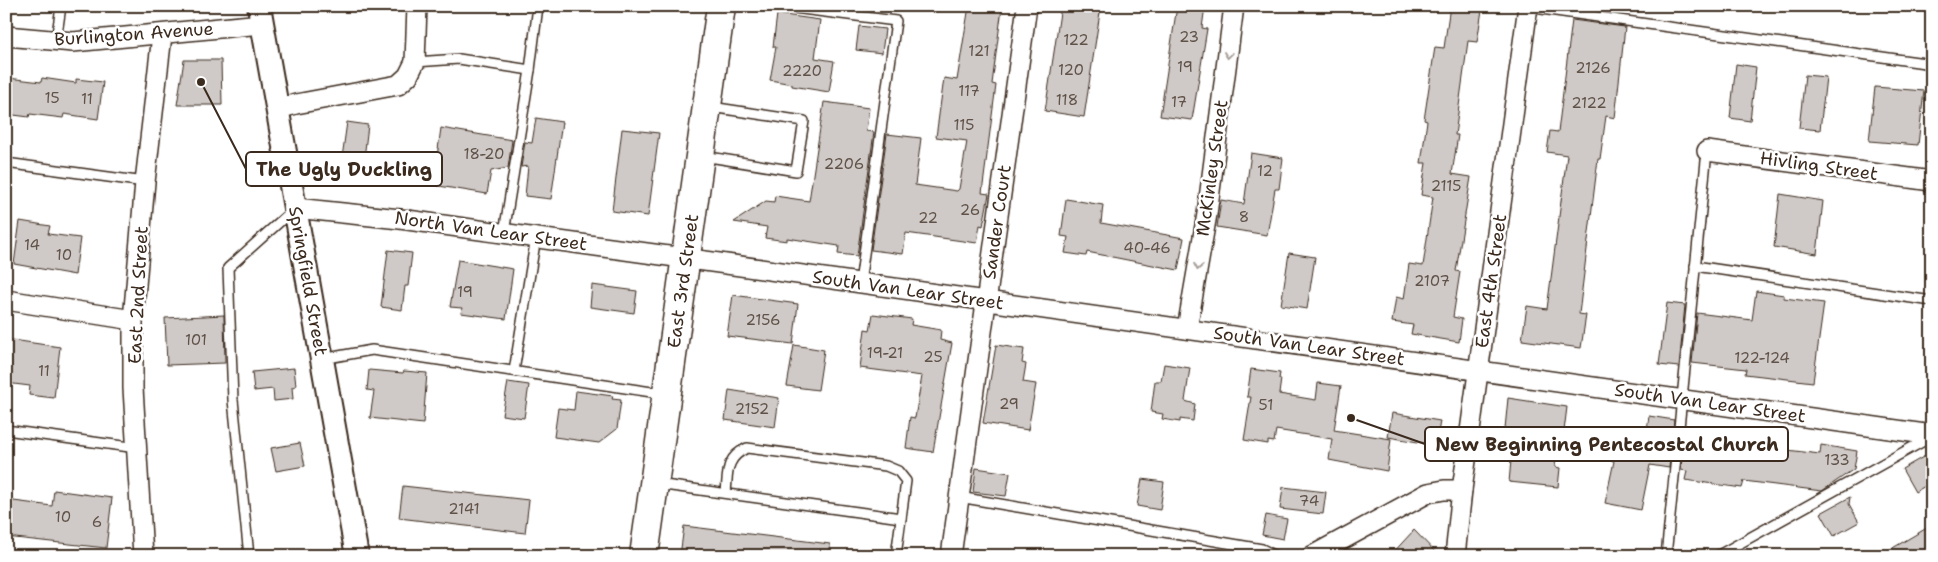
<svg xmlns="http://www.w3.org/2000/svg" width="1938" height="562" font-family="'Shantell Sans',sans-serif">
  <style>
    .building { fill: #cfcac7; stroke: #3b2a1e }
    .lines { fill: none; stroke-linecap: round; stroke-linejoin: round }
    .service-casing { stroke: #3b2a1e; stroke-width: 12 }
    .minor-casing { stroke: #3b2a1e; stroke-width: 22 }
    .tertiary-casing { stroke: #3b2a1e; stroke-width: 26 }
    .primary-casing { stroke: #3b2a1e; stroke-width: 31 }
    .service { stroke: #fff; stroke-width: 9 }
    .minor { stroke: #fff; stroke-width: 19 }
    .tertiary { stroke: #fff; stroke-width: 22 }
    .primary { stroke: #fff; stroke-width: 28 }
    .oneway { stroke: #a79f9a }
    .labels { text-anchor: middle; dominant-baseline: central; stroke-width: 5; stroke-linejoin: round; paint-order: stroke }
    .number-label { font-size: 15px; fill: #605248 }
    .street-label { font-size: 18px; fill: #3b2a1e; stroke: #fff }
    .leader { fill: none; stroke: #3b2a1e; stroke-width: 2 }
    .callout-dot { fill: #3b2a1e; stroke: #fff; stroke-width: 2 }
    .callout { fill: #fff; stroke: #3b2a1e; stroke-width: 2 }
    .callout-label { font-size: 19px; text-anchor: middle; font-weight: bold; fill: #3b2a1e }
  </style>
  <rect width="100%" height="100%" fill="#fff"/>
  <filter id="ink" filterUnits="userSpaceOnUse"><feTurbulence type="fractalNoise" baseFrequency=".02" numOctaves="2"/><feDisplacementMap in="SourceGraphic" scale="10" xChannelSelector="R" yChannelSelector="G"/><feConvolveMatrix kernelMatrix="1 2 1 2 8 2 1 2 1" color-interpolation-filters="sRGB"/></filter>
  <g filter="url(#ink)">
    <g class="building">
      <polygon points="969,6 1002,8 992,84 996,85 982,193 989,194 983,226 980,225 977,243 906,233 903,254 871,250 887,134 921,138 915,185 957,191 959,189 967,141 936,137 944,78 957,80"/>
      <polygon points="1061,6 1101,6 1084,117 1045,111"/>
      <polygon points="1177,6 1205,6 1202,28 1207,29 1192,120 1160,116"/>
      <polygon points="1450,6 1482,10 1477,42 1468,41 1455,135 1458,135 1452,174 1471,177 1456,271 1460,272 1453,317 1462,319 1459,342 1411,334 1413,325 1392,322 1396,297 1404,299 1409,264 1423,266 1433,197 1421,195 1426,163 1421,163 1427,121 1424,120 1435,47 1444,48"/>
      <polygon points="777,14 820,20 815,58 834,61 829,92 792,86 792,84 770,80 776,47 773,47"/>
      <polygon points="1572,20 1625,27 1615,118 1606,116 1600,159 1598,159 1579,314 1586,315 1581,348 1522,340 1527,306 1547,309 1567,155 1547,152 1550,131 1558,132"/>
      <polygon points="859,26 885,29 882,53 856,50"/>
      <polygon points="184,60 221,60 222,105 177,105"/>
      <polygon points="1736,64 1756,67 1750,121 1730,118"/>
      <polygon points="1805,75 1826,77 1820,130 1799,128"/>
      <polygon points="8,78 41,82 42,78 76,83 76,79 103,82 98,119 64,114 63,118 30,114 29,117 6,114"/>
      <polygon points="1875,87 1924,91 1918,145 1869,141"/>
      <polygon points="824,102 869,108 866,131 874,132 857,256 838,254 839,246 787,238 787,241 765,238 767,227 734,222 766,201 774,202 775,196 809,201"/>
      <polygon points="536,118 562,122 551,199 525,196 528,166 521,167 525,142 532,143"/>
      <polygon points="347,122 368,125 362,175 340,172"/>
      <polygon points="441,128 512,140 508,168 491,171 487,194 433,185"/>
      <polygon points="622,129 659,133 648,216 612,211"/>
      <polygon points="1251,153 1283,158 1279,189 1275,189 1267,235 1217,227 1221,200 1244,204"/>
      <polygon points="1780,194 1823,201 1817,254 1774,247"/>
      <polygon points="1066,199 1103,205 1101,223 1184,238 1178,270 1087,252 1086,256 1065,253 1068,237 1061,236"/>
      <polygon points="20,221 50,226 48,234 80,238 75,275 14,264"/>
      <polygon points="388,250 412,253 408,286 405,286 402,310 381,307"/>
      <polygon points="1289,253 1315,257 1307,309 1281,305"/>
      <polygon points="458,260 513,269 506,319 461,313 462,308 450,307"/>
      <polygon points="592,285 637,291 634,313 590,307"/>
      <polygon points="1756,291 1784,295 1784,298 1824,303 1813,382 1745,374 1746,369 1692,363 1697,313 1752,320"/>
      <polygon points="733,295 798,304 793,344 727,336"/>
      <polygon points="1667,303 1685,305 1679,367 1659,365"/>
      <polygon points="873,314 912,319 911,325 941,330 940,340 952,343 933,452 906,448 910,417 915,418 922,376 860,368 865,329 870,330"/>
      <polygon points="224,315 225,363 167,365 165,318"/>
      <polygon points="6,339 60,347 54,398 29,395 30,386 6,383"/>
      <polygon points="794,345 824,350 818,390 787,386"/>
      <polygon points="996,345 1024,349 1022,363 1026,364 1023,382 1036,384 1028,430 983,423"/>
      <polygon points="1164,364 1190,368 1185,401 1195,404 1193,421 1180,419 1180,422 1162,419 1163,414 1151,412 1155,381 1161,381"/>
      <polygon points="294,368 296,386 292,387 293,399 274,401 273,389 254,391 252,372"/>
      <polygon points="1251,369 1280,373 1279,379 1281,379 1279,394 1316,400 1318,383 1341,386 1334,430 1391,439 1387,471 1329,460 1332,439 1276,430 1274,442 1268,441 1268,444 1244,440 1251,397 1247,397"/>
      <polygon points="369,370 403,373 404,371 427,373 423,424 370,418 374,391 367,390"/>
      <polygon points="508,382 529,385 524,418 502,415"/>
      <polygon points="729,390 779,398 775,427 725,420"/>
      <polygon points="576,391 613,396 612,399 621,400 617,429 599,443 554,437 558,408 574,410"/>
      <polygon points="1508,398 1567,407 1564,431 1559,430 1555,467 1560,468 1558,487 1509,482 1512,450 1503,449"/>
      <polygon points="1392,413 1440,421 1436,445 1388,437"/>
      <polygon points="1649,416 1674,420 1669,468 1650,465 1641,510 1605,503 1614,461 1610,460 1613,433 1646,437"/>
      <polygon points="1684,435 1751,445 1752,441 1780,445 1779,449 1820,454 1821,445 1857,451 1854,469 1822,491 1744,481 1742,488 1685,480 1687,471 1681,470"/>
      <polygon points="300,443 305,466 276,471 271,448"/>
      <polygon points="1932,452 1932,482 1915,492 1902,469"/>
      <polygon points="976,468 1010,473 1006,496 973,492"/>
      <polygon points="1142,479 1164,482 1160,510 1137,506"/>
      <polygon points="403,486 529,500 525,533 399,518"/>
      <polygon points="1283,487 1326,492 1323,514 1280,509"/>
      <polygon points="54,490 112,498 106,548 6,537 6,500 52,506"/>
      <polygon points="1850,497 1849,504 1859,522 1834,536 1821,513"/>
      <polygon points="1266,515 1287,519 1283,539 1262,535"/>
      <polygon points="1932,525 1932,556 1879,556"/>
      <polygon points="684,526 830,544 830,556 680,556"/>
      <polygon points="1414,530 1439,556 1390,556"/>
    </g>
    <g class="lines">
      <defs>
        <g id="service">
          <polyline points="778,6 896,21 860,283"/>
          <polyline points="1527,7 1932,64"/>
          <polyline points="56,41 61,6"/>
          <polyline points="415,62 459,59 530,70"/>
          <polyline points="703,156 796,171 804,121 711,107"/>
          <polyline points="6,163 145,182"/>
          <polyline points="504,233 530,70 538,6"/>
          <polyline points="1695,266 1932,301"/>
          <polyline points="322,359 372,350 665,394"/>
          <polyline points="514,371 536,237"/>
          <polyline points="6,430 137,448"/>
          <polyline points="657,484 901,518"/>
          <path d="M726,493c2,-20 -1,-35 21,-45l139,18 12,5 8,10 -10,75"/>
          <polyline points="959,497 1262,549 1276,556"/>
          <polyline points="249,556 233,400 228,268 294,209"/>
          <polyline points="1666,556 1707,151"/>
          <polyline points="1717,556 1929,438"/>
        </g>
        <g id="minor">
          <polyline points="6,36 73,42 262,24"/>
          <polyline points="278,109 296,104 398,85 408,76 415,62 417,6"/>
          <polyline points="1707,151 1932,181"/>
          <polyline points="295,208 400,219 712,262 1932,435"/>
          <polyline points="6,300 133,320"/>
          <polyline points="1187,329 1207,214 1234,6"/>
          <polyline points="143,556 133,388 133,320 145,182 162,35"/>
          <polyline points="951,556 1027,6"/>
          <polyline points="1312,556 1428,493 1444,490 1462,490"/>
          <polyline points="1455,556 1462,490 1528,6"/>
        </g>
        <polyline id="tertiary" points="259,6 357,556"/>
        <polyline id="primary" points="644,556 721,6"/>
      </defs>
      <use href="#service" class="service-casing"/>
      <use href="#minor" class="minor-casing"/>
      <use href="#tertiary" class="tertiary-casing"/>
      <use href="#primary" class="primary-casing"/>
      <use href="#service" class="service"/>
      <use href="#minor" class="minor"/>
      <use href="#tertiary" class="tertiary"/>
      <use href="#primary" class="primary"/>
    </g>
    <defs><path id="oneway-chevron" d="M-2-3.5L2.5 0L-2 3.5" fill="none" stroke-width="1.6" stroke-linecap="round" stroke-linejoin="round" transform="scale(1.25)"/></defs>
    <g class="oneway">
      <use href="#oneway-chevron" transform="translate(1228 55) rotate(97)"/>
      <use href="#oneway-chevron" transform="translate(1198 267) rotate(100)"/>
    </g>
  </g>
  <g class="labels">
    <g class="number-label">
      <text x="1189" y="37">23</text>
      <text x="1076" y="40">122</text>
      <text x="979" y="51">121</text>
      <text x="1185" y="67">19</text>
      <text x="1593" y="68">2126</text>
      <text x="1071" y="70">120</text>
      <text x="802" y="71">2220</text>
      <text x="969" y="91">117</text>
      <text x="52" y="98">15</text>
      <text x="87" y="99">11</text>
      <text x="1067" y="100">118</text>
      <text x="1179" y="102">17</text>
      <text x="1589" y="103">2122</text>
      <text x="964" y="125">115</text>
      <text x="484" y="154">18-20</text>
      <text x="844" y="164">2206</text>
      <text x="1265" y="171">12</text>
      <text x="1446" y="186">2115</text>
      <text x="970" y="210">26</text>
      <text x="1244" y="217">8</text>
      <text x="928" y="218">22</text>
      <text x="32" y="245">14</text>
      <text x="1147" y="248">40-46</text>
      <text x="64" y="255">10</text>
      <text x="1432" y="281">2107</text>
      <text x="465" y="292">19</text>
      <text x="763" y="320">2156</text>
      <text x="196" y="340">101</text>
      <text x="885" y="353">19-21</text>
      <text x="933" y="357">25</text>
      <text x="1762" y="358">122-124</text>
      <text x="44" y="371">11</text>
      <text x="1009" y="404">29</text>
      <text x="1266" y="405">51</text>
      <text x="752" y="409">2152</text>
      <text x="1837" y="460">133</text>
      <text x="1309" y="501">74</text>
      <text x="464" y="509">2141</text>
      <text x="63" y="517">10</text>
      <text x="97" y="522">6</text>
    </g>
    <g class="street-label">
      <text transform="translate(134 34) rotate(-4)">Burlington Avenue</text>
      <text transform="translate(1819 166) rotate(8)">Hivling Street</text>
      <text transform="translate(1212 168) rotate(-82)">McKinley Street</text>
      <text transform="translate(997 222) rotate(-82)">Sander Court</text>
      <text transform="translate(491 231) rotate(8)">North Van Lear Street</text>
      <text transform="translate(308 281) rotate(80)">Springfield Street</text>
      <text transform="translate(683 281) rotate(-82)">East 3rd Street</text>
      <text transform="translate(1491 281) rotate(-82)">East 4th Street</text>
      <text transform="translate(908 290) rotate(8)">South Van Lear Street</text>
      <text transform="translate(138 295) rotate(-87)">East 2nd Street</text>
      <text transform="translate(1309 346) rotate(8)">South Van Lear Street</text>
      <text transform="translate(1710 403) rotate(8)">South Van Lear Street</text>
    </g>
  </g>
  <path class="leader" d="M201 82L246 169M1351 418L1425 444"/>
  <g class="callout-dot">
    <circle cx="201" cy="82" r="5"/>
    <circle cx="1351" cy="418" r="5"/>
  </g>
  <g class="callout">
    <rect x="246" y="152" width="196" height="34" rx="5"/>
    <rect x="1425" y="427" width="363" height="34" rx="5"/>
  </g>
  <g class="callout-label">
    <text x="344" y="176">The Ugly Duckling</text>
    <text x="1607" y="451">New Beginning Pentecostal Church</text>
  </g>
  <rect width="1938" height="562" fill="none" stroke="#fff" stroke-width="25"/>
  <rect x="12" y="12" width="1913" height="537" fill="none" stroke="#3b2a1e" stroke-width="2" filter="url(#ink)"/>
</svg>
